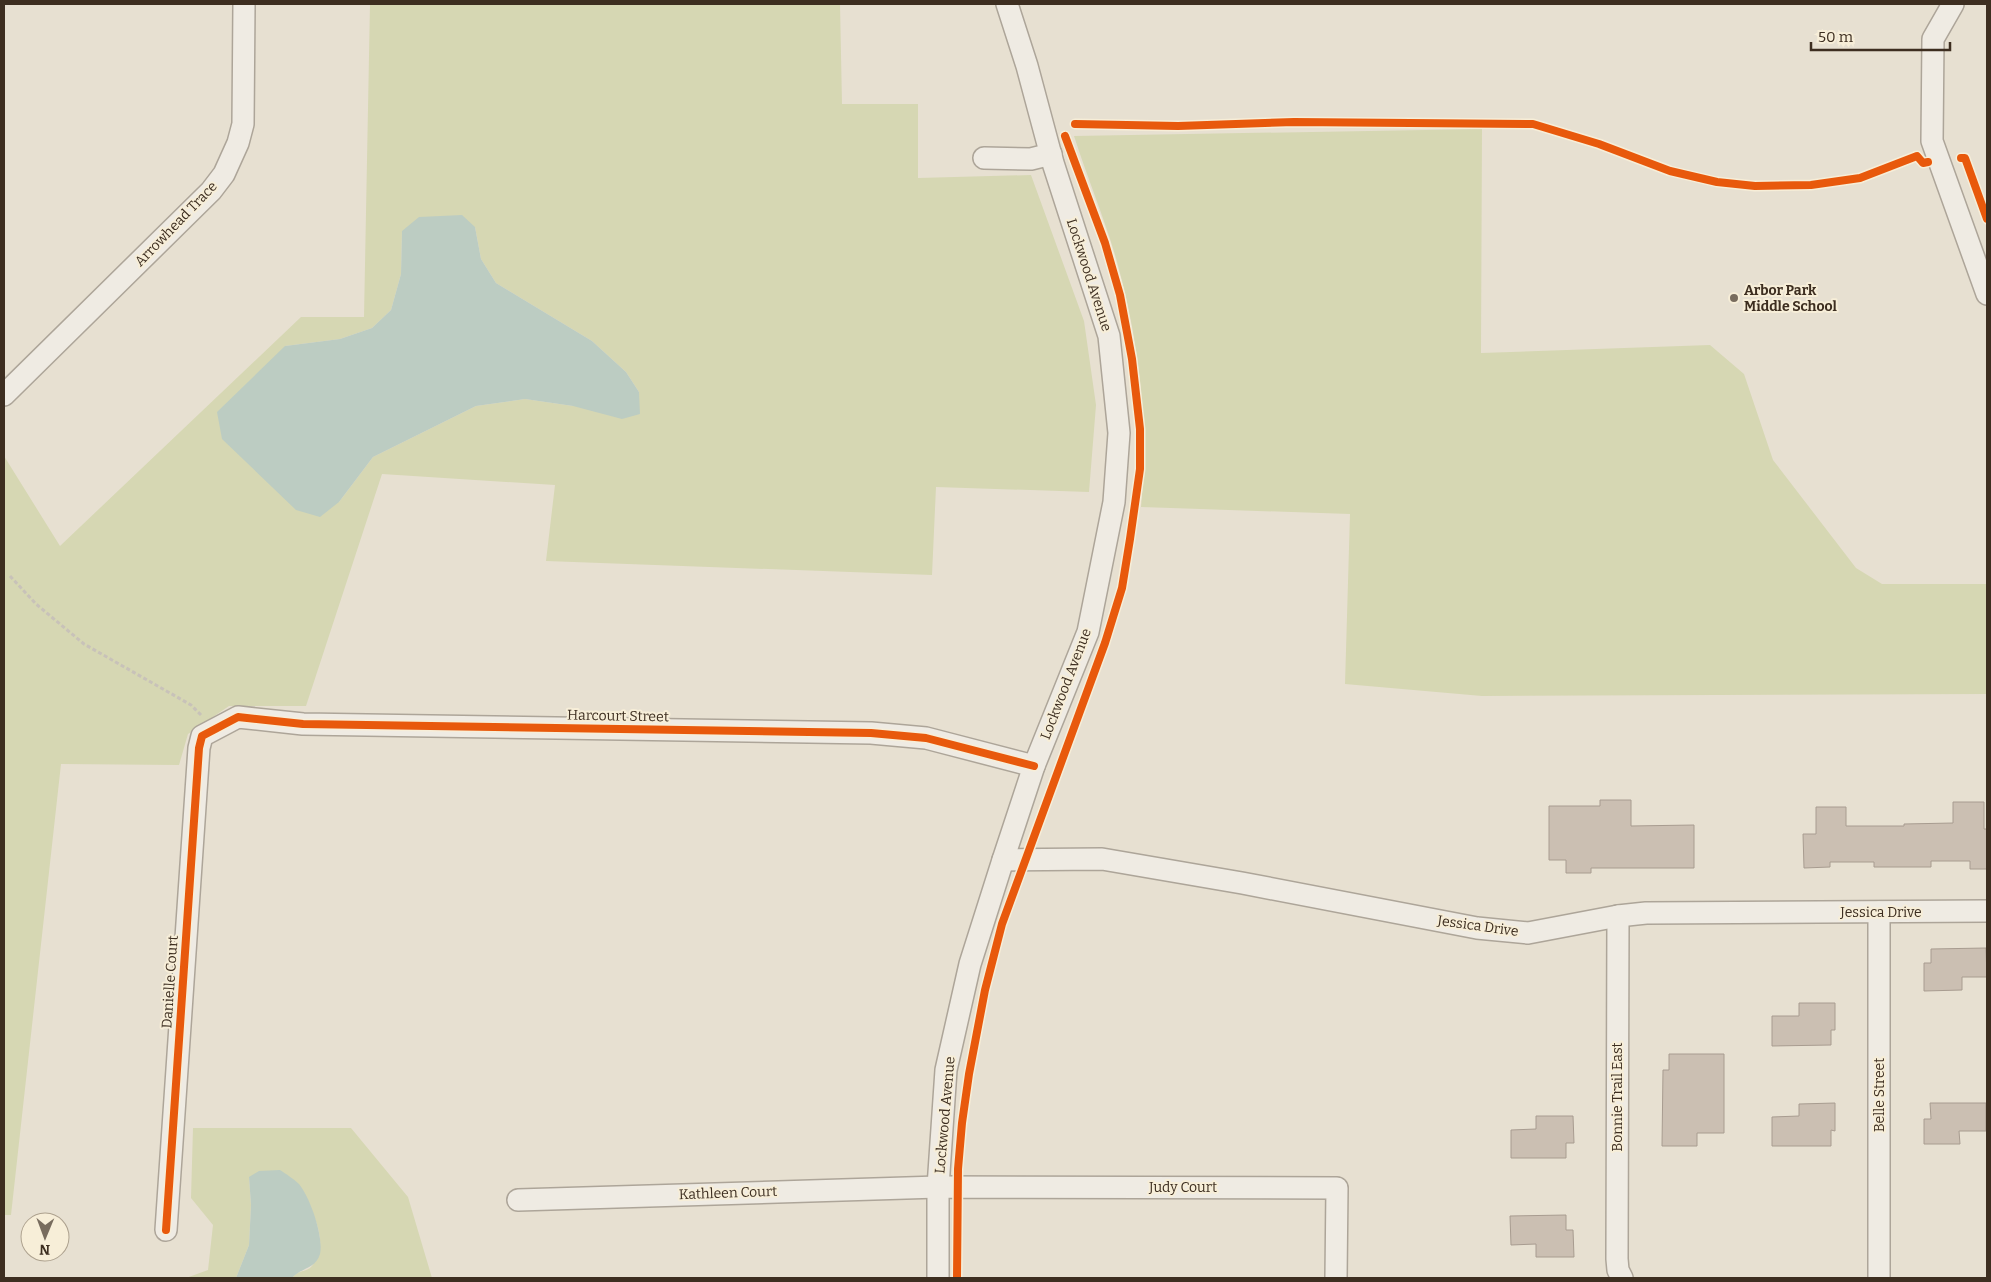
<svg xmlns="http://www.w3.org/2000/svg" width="1991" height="1282" font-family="Bitter,serif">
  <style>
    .green { fill: #d6d7b3; fill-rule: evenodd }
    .water { fill: #bcccc2 }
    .building { fill: #cbbfb2; stroke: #a89c90 }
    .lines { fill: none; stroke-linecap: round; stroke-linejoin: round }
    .minor-casing { stroke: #ada599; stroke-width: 24 }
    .path { stroke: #c8c2b9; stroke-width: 3; stroke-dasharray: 4 2.5; stroke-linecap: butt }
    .minor { stroke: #efebe3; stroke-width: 21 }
    .cycleway-casing { stroke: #f7eed8; stroke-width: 11 }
    .cycleway { stroke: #e8590c; stroke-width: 8 }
    .poi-dot { fill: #786c5e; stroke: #f7eed8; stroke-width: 2 }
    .labels { text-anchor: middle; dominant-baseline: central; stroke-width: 4; stroke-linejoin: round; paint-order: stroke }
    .street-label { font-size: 14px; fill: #3d2e20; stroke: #f7eed8 }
    .poi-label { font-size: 14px; font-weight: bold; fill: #3d2e20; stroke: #f7eed8; text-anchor: start }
  </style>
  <rect width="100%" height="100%" fill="#e7e0d1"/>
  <g class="green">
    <path d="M370,4h470l2,100h76v74l113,-3 53,146 12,84 -7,87 -153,-5 -4,88 -386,-14 9,-76 -173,-11 -76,232h-77l-41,28 -9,31 -118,-1 -50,451h-7v-759l56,90 241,-229h63zM475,227l6,32 15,24 96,58 34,31 13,20 -66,14 -48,-7 -49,7 -103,51 -34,45 -54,-156 55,-7 32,-11 19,-18 10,-36 1,-43z"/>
    <path d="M1482,129l-1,224 229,-8 34,29 29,86 83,108 26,16h105v110l-505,2 -137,-12 5,-170 -209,-7c8,-84 -2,-167 -25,-249 -12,-41 -29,-81 -42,-122z"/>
    <path d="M193,1128h158l57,69 24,81h-140c7,-9 13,-5 19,-11 22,-23 -1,-60 -12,-82l-50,-8 2,28 -2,40 -13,33h-50l22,-8 5,-45 -22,-27z"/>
  </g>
  <g class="water">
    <polygon points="462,215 475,227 481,259 496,283 592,341 626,372 639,392 640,414 622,419 573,406 525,399 476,406 373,457 339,502 320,517 296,510 222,439 217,412 285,346 340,339 372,328 391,310 401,274 402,231 419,217"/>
    <path d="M280,1170c6,4 14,9 19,14 11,13 25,53 21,70 -4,15 -20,14 -28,24h-56l13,-33 2,-40 -2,-28 10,-6z"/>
  </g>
  <g class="building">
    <polygon points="1600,800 1631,800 1631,826 1694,825 1694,868 1591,868 1591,873 1566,873 1566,860 1549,860 1549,806 1600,806"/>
    <polygon points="1953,802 1984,802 1984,829 1987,829 1987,869 1970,869 1970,861 1931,861 1931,867 1874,867 1874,862 1830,862 1830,867 1804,868 1803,834 1816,834 1816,807 1846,807 1846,826 1904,826 1904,824 1953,823"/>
    <polygon points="1986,948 1987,977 1962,977 1962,990 1924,991 1924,963 1931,963 1931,949"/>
    <polygon points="1799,1003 1835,1003 1835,1030 1831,1030 1831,1045 1772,1046 1772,1016 1799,1016"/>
    <polygon points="1669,1054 1724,1054 1724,1133 1697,1133 1697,1146 1662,1146 1663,1070 1669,1070"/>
    <polygon points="1835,1103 1835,1131 1831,1130 1831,1146 1772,1146 1772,1117 1799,1116 1799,1104"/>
    <polygon points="1930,1103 1986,1103 1986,1131 1959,1131 1960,1144 1924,1144 1924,1119 1931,1119"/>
    <polygon points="1536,1116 1573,1116 1574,1143 1566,1143 1566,1158 1511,1158 1511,1130 1536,1129"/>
    <polygon points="1566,1215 1566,1230 1573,1230 1574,1257 1536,1257 1536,1244 1511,1245 1510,1216"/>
  </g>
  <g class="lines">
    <defs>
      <g id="minor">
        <polyline points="1953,4 1933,39 1932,141 1987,294"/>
        <polyline points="984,158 1031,159 1051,154"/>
        <polyline points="4,395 211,191 224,174 238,143 243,124 244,4"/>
        <polyline points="1003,860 1102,859 1242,883 1477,928 1528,933 1618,916 1646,913 1987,911"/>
        <polyline points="1618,916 1617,1259 1618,1270 1622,1278"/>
        <polyline points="518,1200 938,1187 1337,1188 1336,1278"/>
        <polyline points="166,1230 199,748 202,736 238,717 303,724 871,733 926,738 1034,766"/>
        <polyline points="938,1278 938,1187 946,1070 970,964 1003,860 1034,766 1088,632 1114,502 1119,433 1109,336 1053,163 1027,66 1007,4"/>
        <polyline points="1879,1278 1879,912"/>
      </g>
    </defs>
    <use href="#minor" class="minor-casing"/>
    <polyline class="path" points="10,576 36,604 84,644 191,705 201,715"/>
    <use href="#minor" class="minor"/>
    <defs>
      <g id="cycleway">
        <polyline points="1075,124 1178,126 1294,122 1533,124 1599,144 1670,171 1717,182 1755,186 1811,185 1860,178 1917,156 1923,163 1928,162"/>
        <polyline points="1961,158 1965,158 1987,219"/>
        <polyline points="166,1230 199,748 202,736 238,717 303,724 871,733 926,738 1034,766"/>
        <polyline points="957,1278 958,1169 962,1123 969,1074 985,990 1002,924 1105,643 1122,588 1130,539 1140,469 1140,429 1132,359 1120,295 1105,243 1065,136"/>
      </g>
    </defs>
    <use href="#cycleway" class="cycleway-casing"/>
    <use href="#cycleway" class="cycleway"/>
  </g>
  <circle class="poi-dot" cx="1734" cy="298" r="5"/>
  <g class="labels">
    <g class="street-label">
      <text transform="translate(176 224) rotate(-46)">Arrowhead Trace</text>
      <text transform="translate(1089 275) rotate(72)">Lockwood Avenue</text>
      <text transform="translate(1066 684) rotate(-69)">Lockwood Avenue</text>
      <text transform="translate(618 716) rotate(1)">Harcourt Street</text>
      <text x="1881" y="912">Jessica Drive</text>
      <text transform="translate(1478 926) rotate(8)">Jessica Drive</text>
      <text transform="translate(170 982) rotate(-86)">Danielle Court</text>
      <text transform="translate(1879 1095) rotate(-90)">Belle Street</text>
      <text transform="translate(1617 1097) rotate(-90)">Bonnie Trail East</text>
      <text transform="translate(945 1115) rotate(-85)">Lockwood Avenue</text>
      <text x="1183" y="1187">Judy Court</text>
      <text transform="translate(728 1193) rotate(-2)">Kathleen Court</text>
    </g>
    <g class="poi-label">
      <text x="1744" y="290">Arbor Park<tspan x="1744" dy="16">Middle School</tspan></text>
    </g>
  </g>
  <rect width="1991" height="1282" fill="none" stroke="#3d2e20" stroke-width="10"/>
  <g transform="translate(45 1237) rotate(181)"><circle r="24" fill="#f7eed8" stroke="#ada18e"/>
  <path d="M0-4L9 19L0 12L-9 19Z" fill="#786c5e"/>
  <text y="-8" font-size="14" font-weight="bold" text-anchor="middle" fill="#3d2e20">N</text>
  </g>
  <path d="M1811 42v8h139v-8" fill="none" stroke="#3d2e20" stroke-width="2.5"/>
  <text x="1818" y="42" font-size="15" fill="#3d2e20" stroke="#f7eed8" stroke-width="4" paint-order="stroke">50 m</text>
</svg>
